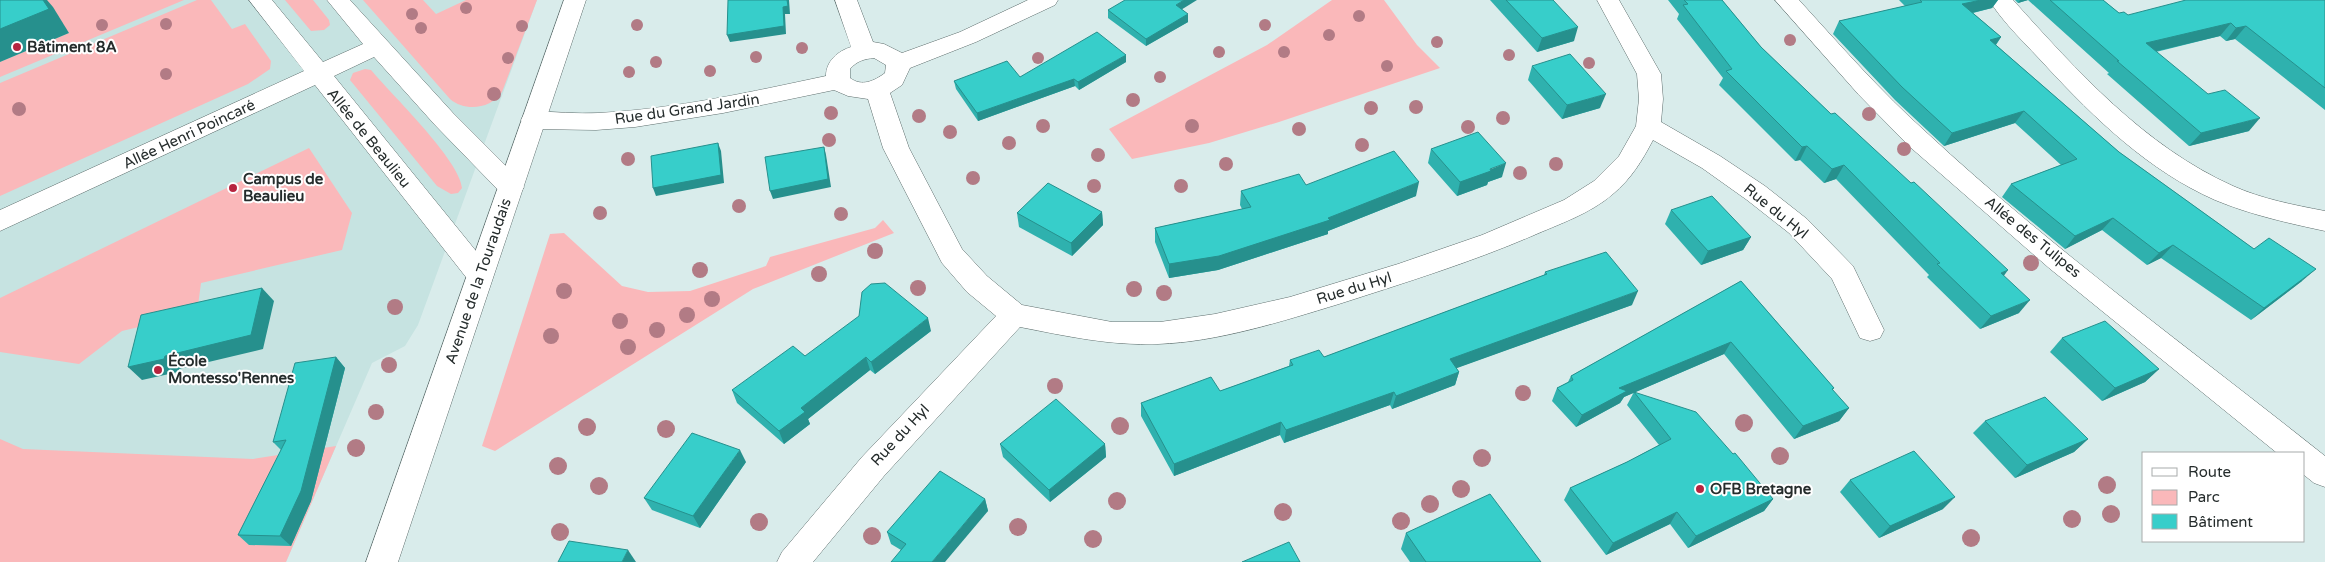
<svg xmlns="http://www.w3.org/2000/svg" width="2325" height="562" font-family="'Varela Round',sans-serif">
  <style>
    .built { fill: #c6e3e1 }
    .green { fill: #fab8ba }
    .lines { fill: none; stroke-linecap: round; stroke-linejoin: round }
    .minor-casing { stroke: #5d6d6c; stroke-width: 1 }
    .major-casing { stroke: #5d6d6c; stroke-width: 1 }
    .minor { fill: #fff; fill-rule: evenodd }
    .major { fill: #fff; fill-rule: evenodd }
    .tree { fill: #b27b85 }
    .wall { fill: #2fb1ae }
    .shaded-wall { fill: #26908d }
    .building { fill: #37ceca; stroke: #26908d }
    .poi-dot { fill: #b6243f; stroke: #fff; stroke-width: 2 }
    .labels { text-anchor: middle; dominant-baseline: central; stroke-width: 4; stroke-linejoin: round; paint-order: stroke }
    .poi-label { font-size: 15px; font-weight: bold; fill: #252c2c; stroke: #fff; text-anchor: start }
    .street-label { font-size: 15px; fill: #252c2c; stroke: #fff }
  </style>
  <rect width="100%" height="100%" fill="#d9eceb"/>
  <polygon class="built" points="0,0 537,0 418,325 405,346 372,363 286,562 0,562"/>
  <g class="green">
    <polygon points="26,0 184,0 0,77 0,62 69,33"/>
    <polygon points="197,0 211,0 232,29 245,24 271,61 270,69 248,84 0,196 0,83"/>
    <polygon points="285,0 313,0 329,20 330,25 324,30 311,31"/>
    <path d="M363,0h60l13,14 30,-14h71l-35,92c-11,17 -37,20 -52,7z"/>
    <polygon points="1332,0 1384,0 1417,45 1440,68 1279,122 1209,143 1132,159 1109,129 1267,45"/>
    <path d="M365,69l6,1c20,24 89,90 91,118l-4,5 -7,1 -14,-8 -87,-106 3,-7z"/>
    <polygon points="309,148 352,213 342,250 201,283 197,313 122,331 79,364 0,352 0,298"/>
    <polygon points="883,220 894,233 753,289 495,451 482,446 550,234 564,233 622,286 648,292 690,291 766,266 770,257 875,228"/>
    <polygon points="0,439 23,449 253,459 336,446 286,562 0,562"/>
  </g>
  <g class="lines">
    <defs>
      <g id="minor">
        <polygon points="249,0 272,0 323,62 363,44 327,0 350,0 453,113 520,180 524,187 520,194 511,196 502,194 435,125 374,57 334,76 489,267 493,274 489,281 479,285 469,281 315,85 0,231 0,210 304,71"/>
        <path d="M835,0h22l16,42 11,2 18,9 58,-21 68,-32h30l-3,5 -79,37 -66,26 -8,17 -12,8 19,55 53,101 25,27 35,29 90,17h48l55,-8 75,-17 108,-33 84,-29 82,-35 30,-19 25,-25 17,-30 3,-27 -2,-25 -40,-74h22l42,74 2,25 -2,23 59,34 45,30 42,33 46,47 31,64 -4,8 -10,3 -10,-3 -28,-59 -43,-46 -42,-33 -45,-32 -49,-28c-11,21 -22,39 -40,54 -23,20 -54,30 -81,42 -63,27 -128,47 -193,68 -56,17 -121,38 -181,40 -47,2 -92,-8 -138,-17l-136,149 -71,86h-36l5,-10 80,-95 134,-141 -29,-24 -25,-29 -59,-115 -15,-49 -20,-3 -14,-6 -111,23 -88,14 -39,3 -63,-1 -9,-3 -3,-6 3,-6 9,-3c22,1 44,3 65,2 77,-4 153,-21 228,-37 0,-15 12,-25 25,-29zM874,58l12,7 -1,8c-11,8 -23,14 -35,5v-9c7,-8 14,-10 24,-11z"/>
        <path d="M1775,0h24c41,45 82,92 128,133 125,116 265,217 398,323v31l-11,-4 -10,-8v-22h-27l-228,-185 -139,-121 -51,-52z"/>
        <path d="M1989,0h24c64,71 131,146 220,186 29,13 61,19 92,25v20c-37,-8 -74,-16 -110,-31 -66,-29 -120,-81 -169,-134 -19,-21 -42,-42 -57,-66z"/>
      </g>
      <polygon id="major" points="564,0 586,0 398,562 366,562"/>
    </defs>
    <use href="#minor" class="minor-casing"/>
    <use href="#major" class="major-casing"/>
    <use href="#minor" class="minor"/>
    <use href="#major" class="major"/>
  </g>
  <g class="tree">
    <circle cx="466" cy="8" r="6"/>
    <circle cx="412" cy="14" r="6"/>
    <circle cx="1359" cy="16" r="6"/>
    <circle cx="166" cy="24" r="6"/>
    <circle cx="102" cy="25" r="6"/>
    <circle cx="637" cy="25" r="6"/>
    <circle cx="1265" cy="25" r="6"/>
    <circle cx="522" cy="26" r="6"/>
    <circle cx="421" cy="28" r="6"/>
    <circle cx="1329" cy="35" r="6"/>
    <circle cx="1790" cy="40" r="6"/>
    <circle cx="1437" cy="42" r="6"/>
    <circle cx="802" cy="48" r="6"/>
    <circle cx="1219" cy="52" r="6"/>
    <circle cx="1284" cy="52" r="6"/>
    <circle cx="1509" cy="55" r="6"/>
    <circle cx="756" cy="57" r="6"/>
    <circle cx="508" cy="58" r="6"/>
    <circle cx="1038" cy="58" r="6"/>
    <circle cx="656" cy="62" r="6"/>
    <circle cx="1589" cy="63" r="6"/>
    <circle cx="1387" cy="66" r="6"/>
    <circle cx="710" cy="71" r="6"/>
    <circle cx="629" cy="72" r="6"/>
    <circle cx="166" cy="74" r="6"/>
    <circle cx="1160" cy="77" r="6"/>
    <circle cx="494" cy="94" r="7"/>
    <circle cx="1133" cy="100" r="7"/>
    <circle cx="1416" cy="107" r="7"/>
    <circle cx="1371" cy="108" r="7"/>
    <circle cx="19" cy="109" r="7"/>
    <circle cx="831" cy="113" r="7"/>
    <circle cx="1869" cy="114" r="7"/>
    <circle cx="919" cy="116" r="7"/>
    <circle cx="1503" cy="118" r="7"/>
    <circle cx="1043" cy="126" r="7"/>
    <circle cx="1192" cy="126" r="7"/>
    <circle cx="1468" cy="127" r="7"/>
    <circle cx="1299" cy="129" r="7"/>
    <circle cx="950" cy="132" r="7"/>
    <circle cx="829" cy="140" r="7"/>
    <circle cx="1009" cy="143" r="7"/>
    <circle cx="1362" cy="145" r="7"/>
    <circle cx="1904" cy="149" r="7"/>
    <circle cx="1098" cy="155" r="7"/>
    <circle cx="628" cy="159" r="7"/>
    <circle cx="1226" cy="164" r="7"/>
    <circle cx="1556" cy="164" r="7"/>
    <circle cx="1520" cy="173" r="7"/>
    <circle cx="973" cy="178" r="7"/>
    <circle cx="1094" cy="186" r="7"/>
    <circle cx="1181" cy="186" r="7"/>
    <circle cx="739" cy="206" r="7"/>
    <circle cx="600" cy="213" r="7"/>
    <circle cx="841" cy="214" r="7"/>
    <circle cx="875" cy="251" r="8"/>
    <circle cx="2031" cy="263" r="8"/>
    <circle cx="700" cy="270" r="8"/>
    <circle cx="819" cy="274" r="8"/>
    <circle cx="918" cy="288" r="8"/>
    <circle cx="1134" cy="289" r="8"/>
    <circle cx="564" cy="291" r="8"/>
    <circle cx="1164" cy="293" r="8"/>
    <circle cx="712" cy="299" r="8"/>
    <circle cx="395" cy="307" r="8"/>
    <circle cx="687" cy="315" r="8"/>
    <circle cx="620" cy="321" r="8"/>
    <circle cx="657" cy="330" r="8"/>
    <circle cx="551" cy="336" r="8"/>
    <circle cx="628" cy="347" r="8"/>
    <circle cx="389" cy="365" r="8"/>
    <circle cx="1055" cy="386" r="8"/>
    <circle cx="1523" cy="393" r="8"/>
    <circle cx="376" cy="412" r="8"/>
    <circle cx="1744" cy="423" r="9"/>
    <circle cx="1120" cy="426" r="9"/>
    <circle cx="587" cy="427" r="9"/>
    <circle cx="666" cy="429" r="9"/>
    <circle cx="356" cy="448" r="9"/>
    <circle cx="1780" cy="456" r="9"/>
    <circle cx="1482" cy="458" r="9"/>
    <circle cx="558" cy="466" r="9"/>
    <circle cx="2107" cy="485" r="9"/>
    <circle cx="599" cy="486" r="9"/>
    <circle cx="1461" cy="489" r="9"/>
    <circle cx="1117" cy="501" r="9"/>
    <circle cx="1430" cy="504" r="9"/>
    <circle cx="1283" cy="512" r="9"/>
    <circle cx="2111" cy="514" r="9"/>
    <circle cx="2072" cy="519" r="9"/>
    <circle cx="1401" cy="521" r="9"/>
    <circle cx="759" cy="522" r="9"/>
    <circle cx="1018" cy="527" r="9"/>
    <circle cx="560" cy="532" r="9"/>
    <circle cx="872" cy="536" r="9"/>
    <circle cx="1971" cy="538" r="9"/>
    <circle cx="1093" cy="539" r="9"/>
  </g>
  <g class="wall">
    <polygon points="1490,0 1553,0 1574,41 1537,52"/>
    <polygon points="1668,0 1722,0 1761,47 1831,114 2004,276 2019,313 1980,329 1927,277 1929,275 1836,179 1824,183 1800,160 1795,161 1719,85 1723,78 1677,19 1679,14"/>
    <polygon points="1899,0 1998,0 1992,8 1973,13 2001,37 1996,45 2119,152 2254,249 2302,281 2251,320 2161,258 2147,265 2102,230 2065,249 2002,197 2011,184 2061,165 2015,123 1944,146 1895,100 1833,34 1839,21 1905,6"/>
    <polygon points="2015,0 2103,0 2119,13 2128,15 2325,0 2325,110 2235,39 2226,41 2220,36 2156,52 2249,131 2189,146 2107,74 2109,73 2028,0 2018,3"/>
    <polygon points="1182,9 1188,22 1146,46 1108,18 1108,10"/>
    <polygon points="1126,62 1079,90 1075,86 978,121 956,89 954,81 1020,77"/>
    <polygon points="1532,66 1600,108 1562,119 1528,80"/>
    <polygon points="1431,149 1502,177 1488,182 1487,185 1457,196 1428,163"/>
    <polygon points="1306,185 1416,196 1328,231 1328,234 1218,270 1169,278 1155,242 1155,228 1242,209 1240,205 1241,191"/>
    <polygon points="1671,210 1751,237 1743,250 1701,265 1665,224"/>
    <polygon points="1102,212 1103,225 1072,256 1019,227 1017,213"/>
    <polygon points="1545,272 1632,305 1456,368 1459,372 1455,385 1392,409 1390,405 1284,443 1280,435 1174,476 1141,416 1141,403 1220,391 1289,366 1290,360 1324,357 1544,275"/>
    <polygon points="1741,281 1834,388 1832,390 1849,408 1839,421 1794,439 1724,354 1624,397 1620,403 1576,427 1552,401 1557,388 1568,382 1571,376"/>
    <polygon points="931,331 875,374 870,370 808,419 810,424 784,444 737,403 732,390 805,356"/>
    <polygon points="2062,338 2159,369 2145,382 2102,401 2050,352"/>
    <polygon points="336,357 345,368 311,501 291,546 249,545 238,535 281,450 273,442"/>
    <polygon points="1634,392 1773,499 1764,511 1688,548 1670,524 1606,555 1564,500 1570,488 1627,462 1659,445 1627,405"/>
    <polygon points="1985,421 2088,439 2074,452 2015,478 1973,433"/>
    <polygon points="1000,444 1105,444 1106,457 1050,502 1003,457"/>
    <polygon points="746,462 700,528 652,510 644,498"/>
    <polygon points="1850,480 1943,509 1879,538 1840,492"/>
    <polygon points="985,499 988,511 901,550 891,544 887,532"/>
    <polygon points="1406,533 1541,562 1410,562 1401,549"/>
  </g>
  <g class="shaded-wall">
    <polygon points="43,0 47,0 53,7 69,33 0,62 0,29"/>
    <polygon points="787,0 789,0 790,14 785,14 786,34 730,42 727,35 783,7"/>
    <polygon points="1184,0 1197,0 1176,13 1176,5"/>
    <polygon points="1981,0 1998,0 1992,8 1955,17 1962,4"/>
    <polygon points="2020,0 2028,0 2018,3"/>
    <polygon points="1188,14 1188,22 1146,46 1146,39"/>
    <polygon points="2231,23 2220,36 2136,56 2146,43"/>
    <polygon points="2246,26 2235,39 2226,41 2236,28"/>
    <polygon points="1578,27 1574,41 1537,52 1542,38"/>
    <polygon points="2001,37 1992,50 1990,40"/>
    <polygon points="1126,55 1126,62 1079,90 1078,82"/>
    <polygon points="1074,79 1075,86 978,121 977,113"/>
    <polygon points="1606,94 1600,108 1562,119 1567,105"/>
    <polygon points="2024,111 2015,123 1944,146 1952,133"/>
    <polygon points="2260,118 2249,131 2189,146 2201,133"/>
    <polygon points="718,143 721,151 724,183 656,196 653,188"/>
    <polygon points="1807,146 1800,160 1795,161 1802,147"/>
    <polygon points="824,147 826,155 831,187 773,199 770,191"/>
    <polygon points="1506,163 1502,177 1488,182 1487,185 1457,196 1460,182"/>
    <polygon points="1844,165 1836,179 1824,183 1832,169"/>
    <polygon points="1419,182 1416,196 1328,231 1328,234 1218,270 1169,278 1169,264 1328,218"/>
    <polygon points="1102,212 1103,225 1072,256 1071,243"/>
    <polygon points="2113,218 2102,230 2065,249 2075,236"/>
    <polygon points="1751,237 1743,250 1701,265 1708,251"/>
    <polygon points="2173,245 2161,258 2147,265 2159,253"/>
    <polygon points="2316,269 2302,281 2251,320 2264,308"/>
    <polygon points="2008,270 1998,284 2001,273"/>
    <polygon points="262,288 274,301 263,349 179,369 178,372 142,380 128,367 165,356"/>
    <polygon points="1638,291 1632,305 1446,372 1450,359"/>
    <polygon points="2030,300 2019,313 1980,329 1991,316"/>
    <polygon points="928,318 931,331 875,374 871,362"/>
    <polygon points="1731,342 1724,354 1624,397 1620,403 1576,427 1582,415 1619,388"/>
    <polygon points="336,357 345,368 311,501 291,546 280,536"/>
    <polygon points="866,357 870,370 808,419 810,424 784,444 779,431 801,408"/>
    <polygon points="2159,369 2145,382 2102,401 2115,388"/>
    <polygon points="1459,372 1455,385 1392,409 1396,396"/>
    <polygon points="1394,392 1390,405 1284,443 1286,430"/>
    <polygon points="1849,408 1839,421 1794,439 1803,426"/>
    <polygon points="1281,422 1280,435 1174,476 1174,464"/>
    <polygon points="2088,439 2074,452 2015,478 2027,465"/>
    <polygon points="1105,444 1106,457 1050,502 1049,490"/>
    <polygon points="740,450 746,462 700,528 693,516"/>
    <polygon points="1955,497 1943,509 1879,538 1890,526"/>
    <polygon points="985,499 988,511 945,562 932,562"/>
    <polygon points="1773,499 1764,511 1688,548 1696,536"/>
    <polygon points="1677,512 1670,524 1606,555 1613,543"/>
    <polygon points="628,550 636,562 622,562"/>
  </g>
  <g class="building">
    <polygon points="0,0 43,0 49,9 0,29"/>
    <polygon points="728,0 787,0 788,6 783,7 784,26 727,35"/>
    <polygon points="1125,0 1184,0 1176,5 1188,14 1146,39 1108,10"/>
    <polygon points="1506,0 1553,0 1578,27 1542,38"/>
    <polygon points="1684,0 1722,0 1761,47 1831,114 1835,113 1911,183 1914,182 2008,270 2001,273 2030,300 1991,316 1937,264 1940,263 1844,165 1832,169 1807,146 1802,147 1726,71 1732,69 1683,5 1688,4"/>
    <polygon points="1920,0 1981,0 1962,4 2001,37 1990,40 2119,152 2254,249 2269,238 2316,269 2264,308 2173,245 2159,253 2113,218 2075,236 2011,184 2077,159 2024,111 1952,133 1902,87 1839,21 1922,2"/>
    <polygon points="2050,0 2103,0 2119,13 2124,12 2128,15 2186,0 2325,0 2325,88 2246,26 2236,28 2231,23 2146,43 2208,94 2225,90 2260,118 2201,133 2117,61 2119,61"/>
    <polygon points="1097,32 1126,55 1078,82 1074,79 977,113 954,81 1007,61 1020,77"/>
    <polygon points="1570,54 1606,94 1567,105 1532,66"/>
    <polygon points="1478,132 1506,163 1490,169 1491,171 1460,182 1431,149"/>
    <polygon points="718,143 721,175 653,188 651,156"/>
    <polygon points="824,147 828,179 770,191 765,157"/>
    <polygon points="1394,151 1419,182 1328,218 1330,220 1219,256 1169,264 1155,228 1251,207 1241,191 1299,174 1306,185"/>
    <polygon points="1048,183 1102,212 1071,243 1017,213"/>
    <polygon points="1712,196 1751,237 1708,251 1671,210"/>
    <polygon points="1606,252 1638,291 1450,359 1459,372 1396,396 1394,392 1286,430 1281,422 1174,464 1141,403 1211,377 1220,391 1293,365 1290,360 1319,350 1324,357 1547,274 1545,272"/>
    <polygon points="1741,281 1834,388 1832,389 1849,408 1803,426 1731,342 1619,388 1627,391 1582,415 1557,388 1573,380 1571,376"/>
    <polygon points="885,283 928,318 871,362 866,357 801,408 805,412 779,431 732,390 793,346 805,356 859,316 862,292 871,284"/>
    <polygon points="262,288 251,335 165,356 164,359 128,367 141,315"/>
    <polygon points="2105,321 2159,369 2115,388 2062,338"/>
    <polygon points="336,357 301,491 280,536 238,535 286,440 273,442 295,363"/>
    <polygon points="1634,392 1696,412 1733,454 1735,453 1773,499 1696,536 1677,512 1613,543 1570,488 1627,462 1671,439"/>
    <polygon points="2045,397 2088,439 2027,465 1985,421"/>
    <polygon points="1056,399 1105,444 1049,490 1000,444"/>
    <polygon points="692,433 740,450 693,516 644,498"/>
    <polygon points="1914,451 1955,497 1890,526 1850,480"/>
    <polygon points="940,471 985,499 932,562 891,562 906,544 887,532"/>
    <polygon points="1490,494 1541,562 1426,562 1406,533"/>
    <polygon points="569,541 628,550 622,562 558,562"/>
    <polygon points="1289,542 1300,562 1242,562"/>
  </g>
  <g class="poi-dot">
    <circle cx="17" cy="47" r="5"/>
    <circle cx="233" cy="188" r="5"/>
    <circle cx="158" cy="370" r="5"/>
    <circle cx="1700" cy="489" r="5"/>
  </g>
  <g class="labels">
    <g class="poi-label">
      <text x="27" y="47">Bâtiment 8A</text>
      <text x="243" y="179">Campus de<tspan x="243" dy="17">Beaulieu</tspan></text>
      <text x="168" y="361">École<tspan x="168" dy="17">Montesso'Rennes</tspan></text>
      <text x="1710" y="489">OFB Bretagne</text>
    </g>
    <g class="street-label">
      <text transform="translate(687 109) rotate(-8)">Rue du Grand Jardin</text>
      <text transform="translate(189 134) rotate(-25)">Allée Henri Poincaré</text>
      <text transform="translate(369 138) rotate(51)">Allée de Beaulieu</text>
      <text transform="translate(1776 211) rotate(39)">Rue du Hyl</text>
      <text transform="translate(2033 237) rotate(39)">Allée des Tulipes</text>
      <text transform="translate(478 281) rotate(-71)">Avenue de la Touraudais</text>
      <text transform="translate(1354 288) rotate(-17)">Rue du Hyl</text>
      <text transform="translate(900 435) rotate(-47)">Rue du Hyl</text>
    </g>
  </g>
  <rect x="2142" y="452" width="162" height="90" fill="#ffffff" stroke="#a8abab"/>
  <rect x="2152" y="468" width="25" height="8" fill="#ffffff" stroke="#a8abab"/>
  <text x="2188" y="477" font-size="15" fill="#252c2c">Route</text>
  <rect x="2152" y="490" width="25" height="15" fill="#fab8ba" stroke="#a8abab"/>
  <text x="2188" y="502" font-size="15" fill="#252c2c">Parc</text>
  <rect x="2152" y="514" width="25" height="15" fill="#37ceca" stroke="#a8abab"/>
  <text x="2188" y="527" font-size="15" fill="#252c2c">Bâtiment</text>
</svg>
